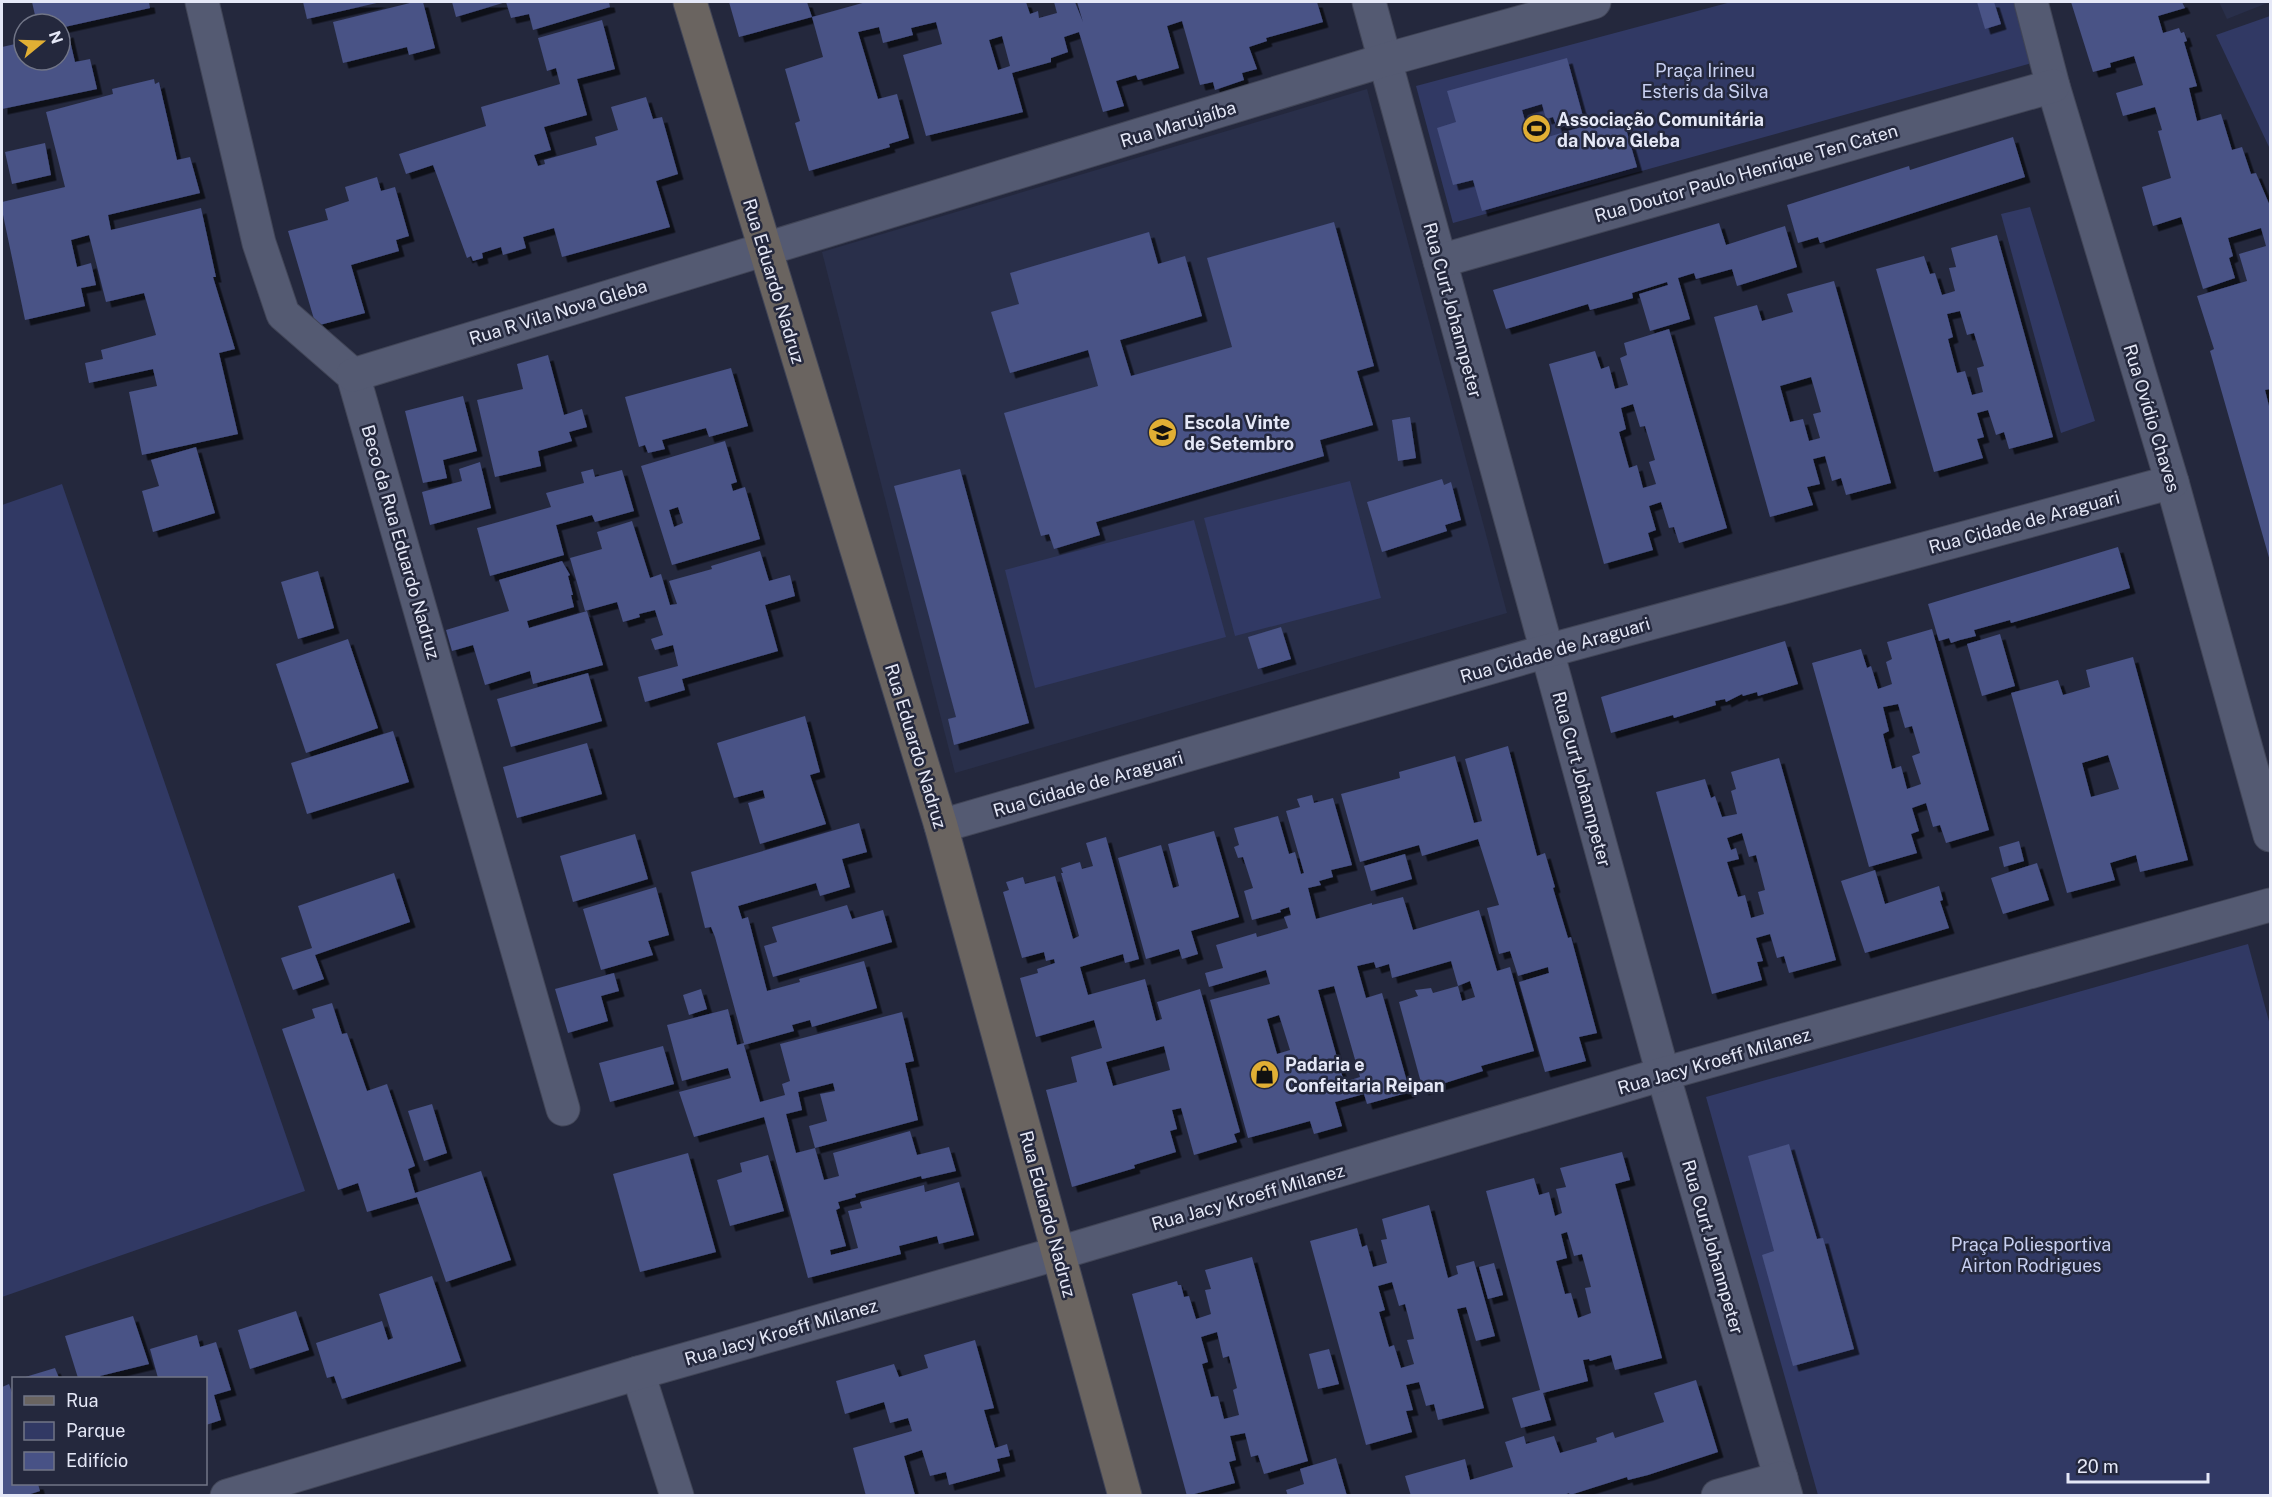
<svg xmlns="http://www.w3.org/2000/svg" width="2272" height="1497" font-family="'Public Sans',sans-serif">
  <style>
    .built { fill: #292f4a }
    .green { fill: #313964 }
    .building { fill: #485286; fill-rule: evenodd; filter: url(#shadow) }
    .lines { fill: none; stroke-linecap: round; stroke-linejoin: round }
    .street-casing { stroke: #414557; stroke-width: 35 }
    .secondary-casing { stroke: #414557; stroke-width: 35 }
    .street { stroke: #545a72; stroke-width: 33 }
    .secondary { stroke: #6a6460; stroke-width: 33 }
    .labels { text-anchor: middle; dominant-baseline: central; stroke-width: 5; stroke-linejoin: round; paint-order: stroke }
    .park-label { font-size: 18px; fill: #c8d0f1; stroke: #24283d }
    .poi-label { font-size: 18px; font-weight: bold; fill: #e5e8f7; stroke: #24283d; text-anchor: start }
    .street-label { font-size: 18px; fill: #e5e8f7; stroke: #24283d }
  </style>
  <defs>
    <filter id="shadow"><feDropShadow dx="5.5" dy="5.5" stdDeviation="0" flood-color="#0009"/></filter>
  </defs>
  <rect width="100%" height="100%" fill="#24283d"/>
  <g class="built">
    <polygon points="2219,2 2270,2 2227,19"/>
    <polygon points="1367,89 1507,613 955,773 822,252"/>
  </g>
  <g class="green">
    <polygon points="1731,2 2015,2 2032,63 1453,223 1416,86"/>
    <polygon points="2270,16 2270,149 2216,35"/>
    <polygon points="2030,207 2095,421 2061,433 2001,214"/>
    <polygon points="1350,481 1381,598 1235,636 1204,518"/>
    <polygon points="62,484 305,1191 2,1297 2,505"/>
    <polygon points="1194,520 1226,637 1035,688 1005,570"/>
    <polygon points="2248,944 2270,1025 2270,1495 1818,1495 1706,1097"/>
  </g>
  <g class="building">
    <polygon points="32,2 149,2 150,8 60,28 60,24 37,24"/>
    <polygon points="303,2 381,2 307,19"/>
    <polygon points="414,2 423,2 435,48 409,55 407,47 343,63 333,22"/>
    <polygon points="452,2 609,2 610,7 533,30 529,14 511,18 506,2 456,17"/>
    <polygon points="729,2 807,2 812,17 739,37"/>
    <path d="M866,2h160l4,12 8,-3 1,7 18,-5 -3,-11h21l8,20 -6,-20h240l6,20 -57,16 1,3 -18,6 8,22 -15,4 2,7 -29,10 -2,-8 -13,3 -18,-64 -15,5 12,42 -41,12 -2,-5 -20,6 8,25 -21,6 -24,-80 -15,5 4,15 -17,6v4l-39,11 11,39 -97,24 -23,-81 39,-11 -6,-22 -25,6 2,7 -30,8 -4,-16 -21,5 20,67 19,-5 12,44 -20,6 1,3 -81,24 -14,-48 5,-2 -15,-52 38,-12 -11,-40zM1002,36l8,30 -12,4 -9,-30z"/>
    <polygon points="1977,2 1994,2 2001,24 1985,29"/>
    <polygon points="2071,2 2182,2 2185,8 2158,16 2163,33 2179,28 2181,33 2184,32 2187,41 2184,42 2197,86 2189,88 2197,121 2221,114 2232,150 2242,147 2251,174 2256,173 2270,206 2270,389 2265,390 2270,410 2270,561 2210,351 2214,349 2197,296 2247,281 2239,254 2266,246 2261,228 2228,238 2233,256 2229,258 2235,278 2203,289 2181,217 2153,226 2142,187 2171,178 2158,131 2162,130 2155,107 2123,116 2116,93 2143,85 2134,56 2110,63 2111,67 2093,72"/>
    <polygon points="602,20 615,69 577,79 587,115 544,127 551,150 534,155 538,166 545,164 544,160 597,145 595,137 618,130 611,107 646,97 653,119 662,117 678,174 656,181 670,227 562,257 554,228 523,237 526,248 503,255 501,247 482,253 483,258 473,261 471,256 467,258 433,165 406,174 399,154 486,126 481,107 560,84 556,68 547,71 538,38"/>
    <polygon points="68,32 75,62 90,59 97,89 2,109 2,47 24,42 24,60 60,60 60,34"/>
    <polygon points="1567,58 1584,120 1557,128 1553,117 1546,119 1542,104 1522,110 1531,142 1622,115 1637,167 1482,211 1473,180 1453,185 1437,128 1456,122 1447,91"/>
    <polygon points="154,79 155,84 159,82 177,160 190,157 200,193 108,215 111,230 201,208 216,277 213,277 235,349 219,353 238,434 142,455 129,392 157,386 153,369 89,383 85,363 103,359 101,350 156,335 144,293 106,302 89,235 71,240 77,267 91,263 96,285 81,288 85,306 25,320 2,210 2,202 65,187 46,112 113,94 112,89"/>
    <polygon points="2013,137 2025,177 1820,243 1818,237 1798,243 1787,205 1909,166 1910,170"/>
    <polygon points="45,143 51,175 12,184 5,152"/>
    <polygon points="377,177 381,191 395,187 409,236 396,240 399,251 351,265 365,313 316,326 288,231 328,220 325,209 349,201 345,187"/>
    <polygon points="1334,222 1374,366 1357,371 1373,425 1320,440 1324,456 1096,522 1100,535 1054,549 1049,534 1041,536 1004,413 1098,386 1088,350 1010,373 991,312 1019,304 1010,273 1149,232 1158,264 1185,256 1202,316 1120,340 1131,376 1232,347 1207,258"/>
    <polygon points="1719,223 1726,245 1785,226 1797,267 1737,286 1732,269 1696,279 1694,273 1678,278 1690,319 1650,331 1639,294 1668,285 1667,282 1632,293 1633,298 1612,304 1590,310 1588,304 1506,329 1493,290"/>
    <path d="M1997,235l56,202 -44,12 -5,-17 -8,3 -8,-25 -11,3 7,24 -7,2 6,19 -49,14 -58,-203 48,-13 6,18 5,-1 7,22 13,-4 -6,-23 7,-1 -5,-19zM1960,311l7,24 7,-2 10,33 -7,2 6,24 -11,3 -7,-24 -8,2 -9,-34 5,-2 -6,-23z"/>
    <path d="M1834,281l57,202 -45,12 -5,-17 -9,3 -7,-25 -12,3 7,25 -13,3 6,18 -43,12 -56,-200 43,-12 5,16 31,-9 -6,-18zM1811,377l10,35 -8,2 7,24 -11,3 -6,-22 -13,3 -10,-36z"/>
    <path d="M1669,329l58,199 -48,15 -5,-16 -5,1 -8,-26 -12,4 7,24 -8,3 5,17 -49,14 -55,-200 46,-13 6,18 8,-3 6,23 13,-4 -8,-27 7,-3 -3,-12zM1633,404l7,23 5,-1 10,34 -6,2 7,22 -13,4 -6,-23 -8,3 -10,-36 7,-3 -5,-21z"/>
    <polygon points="548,355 564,415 582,409 587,427 569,432 572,441 538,451 541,466 495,477 477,400 523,389 517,364"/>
    <polygon points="731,368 748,426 709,437 706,428 662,440 665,449 648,453 645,445 639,447 625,397"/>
    <polygon points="463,396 477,451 443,460 447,478 423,483 405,411"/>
    <polygon points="1410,417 1416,458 1398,461 1392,420"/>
    <path d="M725,441l12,41 -6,2 2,7 12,-4 15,52 -88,26 -31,-99zM678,507l5,16 -9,4 -5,-17z"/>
    <polygon points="196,447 215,513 153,532 142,491 159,486 151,460"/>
    <polygon points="480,462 491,508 430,525 422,492 462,481 459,469"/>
    <polygon points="593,469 595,477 622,470 634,511 595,522 592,515 556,525 564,555 490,576 477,528 551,507 546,493 584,483 581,472"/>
    <polygon points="960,469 1029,723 954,745 948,719 956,717 894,486"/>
    <polygon points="1442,479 1444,485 1451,482 1461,520 1445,525 1447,531 1382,552 1367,502"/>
    <polygon points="632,521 650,578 661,574 670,605 677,604 669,581 712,569 711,566 760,551 769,581 790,575 795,596 765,605 778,651 682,679 685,690 645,702 638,677 678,666 673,645 655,650 651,639 663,635 655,610 639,614 640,617 623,622 617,602 585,611 570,558 602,549 597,532"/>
    <polygon points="2118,547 2130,588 2011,623 2010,620 1974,630 1976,636 1960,640 1951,643 1949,638 1939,641 1928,604"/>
    <polygon points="562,561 570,575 568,576 573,595 571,595 574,607 527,621 529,628 587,611 603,665 533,684 530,671 485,685 473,645 452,651 446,630 509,611 499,580"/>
    <polygon points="318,571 334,628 298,639 281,582"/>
    <polygon points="1281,627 1291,659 1258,669 1248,637"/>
    <path d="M1932,629l57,201 -43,13 -6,-18 -7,2 -7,-24 -14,5 7,23 -8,3 6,19 -48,14 -57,-204 49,-14 6,19 4,-2 7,23 14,-5 -6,-22 6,-3 -5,-17zM1898,704l7,24 7,-2 8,27 -8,3 9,28 -14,5 -6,-23 -9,3 -9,-35 6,-3 -6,-24z"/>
    <polygon points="2000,634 2015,686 1982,696 1967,644"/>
    <polygon points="348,639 378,728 306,753 276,664"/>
    <polygon points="1785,641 1798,684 1758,696 1757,692 1743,696 1742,694 1726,702 1725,699 1715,701 1716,705 1674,718 1673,715 1611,733 1601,697"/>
    <path d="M2133,657l55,203 -48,12 -4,-17 -26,8 5,17 -48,13 -56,-200 47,-13 5,15 27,-8 -4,-17zM2108,755l11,34 -28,8 -9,-34z"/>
    <polygon points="588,673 602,721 511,747 497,699"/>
    <polygon points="805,716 820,772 810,775 826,824 760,844 748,803 765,798 763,790 734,798 717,743"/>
    <polygon points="393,731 409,782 307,814 291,763"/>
    <polygon points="587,743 602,794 517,818 503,767"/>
    <polygon points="1508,746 1537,856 1545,853 1555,887 1553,888 1568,938 1571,937 1597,1033 1579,1037 1586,1061 1545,1072 1519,982 1549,973 1548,967 1518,976 1510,951 1499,954 1487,908 1499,905 1478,839 1422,856 1419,845 1360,862 1341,794 1400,778 1399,772 1455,756 1474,823 1482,821 1465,759"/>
    <path d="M1779,758l57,202 -47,13 -5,-17 -7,2 -7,-24 -14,4 7,23 -6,1 5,18 -50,14 -56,-202 49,-13 6,19 4,-2 7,21 15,-3 -6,-23 5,-2 -5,-17zM1742,833l7,24 7,-2 9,35 -7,2 6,22 -13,4 -6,-23 -7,2 -11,-35 12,-3 -3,-11 -5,2 -4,-12z"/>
    <path d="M1312,795l2,8 19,-5 19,67 -21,5 2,7 -14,4 2,4 -13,3 8,31 56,-16v2l31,-8 10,33 66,-20 18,61 13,-4 24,84 -53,15 2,5 -60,19 -24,-88 19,-6 -3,-6 16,-2 2,5 25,-7 4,15 13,-4 -5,-16 -12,5 -7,-25 -59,17 -3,-14 -13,4 -2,-6 -17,4 9,32 16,-5 28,99 -43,12 -3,-10 -29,8 7,24 -28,8 -4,-13 -62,17 -38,-138 60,-16 -4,-14 -57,17 -4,-14 18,-5 -7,-23 40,-12 1,4 31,-9 -4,-11 7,-2 -2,-8 -9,3 1,2 -29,8 -8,-29 9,-3 -10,-31 -5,1 -4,-11 5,-2 -5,-17 44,-12 11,38 6,-2 6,22 3,-1 -18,-62 14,-4 -3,-8zM1334,986l26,91 -16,5 -26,-92zM1279,1015l11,35 -13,4 -10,-35z"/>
    <polygon points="859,823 867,852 842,859 850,887 820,896 816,883 738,906 742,919 748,917 767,991 800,982 799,979 864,961 877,1008 812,1027 810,1020 792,1025 794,1031 744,1045 760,1102 785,1095 782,1084 790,1081 780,1044 902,1012 914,1061 905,1063 918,1120 815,1148 809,1126 827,1121 820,1094 835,1091 833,1083 798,1092 802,1110 786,1114 796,1153 815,1148 824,1180 839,1176 833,1153 910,1131 917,1155 949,1147 956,1171 922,1179 921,1176 855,1194 856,1197 838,1202 840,1208 836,1210 846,1246 830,1250 831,1255 858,1248 848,1211 862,1208 860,1202 924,1185 925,1192 959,1182 974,1235 939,1244 937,1236 899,1246 901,1254 808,1278 764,1117 694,1137 679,1092 731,1078 728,1068 682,1081 667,1025 728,1009 737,1045 744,1043 715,937 711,927 705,928 691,872"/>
    <polygon points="1214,831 1239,917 1191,931 1198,954 1182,959 1179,949 1146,959 1118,858 1161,845 1173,888 1179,886 1168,844"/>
    <polygon points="635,834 648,879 573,902 560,856"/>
    <path d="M1106,837l33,122 -14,4 -2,-9 -43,13 8,28 57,-16 11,42 6,-2 -5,-17 43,-13 40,143 -6,2 3,8 -43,13 -13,-47 -9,2 5,19 -7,2 6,21 -42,13 1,3 -63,19 -26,-97 31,-8 -6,-25 31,-9 -8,-28 -58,17 -16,-59 18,-5 -1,-4 18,-6 -1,-4 -8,2 -2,-9 -22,6 -19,-66 6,-2 -3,-8 17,-5 2,7 30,-8 18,63 6,-3 -18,-63h2l-2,-5 19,-6 2,7 11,-3 -7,-23zM1164,1046l6,24 -57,16 -7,-24z"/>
    <polygon points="2019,841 2024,861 2004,867 1999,847"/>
    <polygon points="1405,854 1412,879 1371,891 1364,866"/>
    <polygon points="2037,863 2049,900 2003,914 1991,878"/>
    <polygon points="1875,870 1885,904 1939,886 1943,900 1940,901 1949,928 1865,953 1841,881"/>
    <polygon points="394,873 410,922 315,955 324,979 293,990 281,958 312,948 298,906"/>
    <polygon points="656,887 669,935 648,941 653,955 601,970 583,909"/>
    <polygon points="847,905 852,919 883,910 892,942 773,977 764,946 777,942 772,927"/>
    <polygon points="614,973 619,991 601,996 608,1021 568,1033 555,989"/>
    <polygon points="701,989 707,1009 689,1015 683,995"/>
    <polygon points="332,1003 342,1034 347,1033 367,1091 387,1084 415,1166 408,1169 415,1193 481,1171 511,1260 446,1282 417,1197 367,1212 358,1183 338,1190 282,1029 315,1018 312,1009"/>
    <polygon points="663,1046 674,1084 610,1102 599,1063"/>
    <polygon points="432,1104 447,1153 424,1161 408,1111"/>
    <polygon points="1789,1144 1817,1239 1823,1238 1854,1349 1793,1366 1762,1255 1774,1251 1748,1156"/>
    <path d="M1622,1152l8,28 -15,4 47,174 -47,12 -4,-15 -21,6 -1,-2 -6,1 5,21 -45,12 8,27 -30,8 -9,-30 28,-8 -54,-199 48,-13 5,17 10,-3 6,24 7,-3 -6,-24 10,-2 -6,-19zM1567,1232l7,24 8,-2 9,33 -6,1 6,25 -13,5 -7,-25 -6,1 -9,-33 11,-3 -6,-24z"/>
    <polygon points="688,1153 716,1252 640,1272 613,1174"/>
    <polygon points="768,1155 784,1211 730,1226 717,1180 742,1172 740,1163"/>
    <path d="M1429,1205l19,73 10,-4 -2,-8 18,-5 21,75 -19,5 -10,-34 -9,2 27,99 -46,12 -4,-16 -8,2 -7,-24 -13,3 7,25 -7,1 6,21 -46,13 -56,-204 47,-13 5,19 5,-2 6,22 14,-4 -6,-23 6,-1 -5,-20zM1392,1282l7,24 6,-2 9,35 -7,1 7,24 -13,4 -7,-23 -5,2 -10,-35 6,-2 -7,-24z"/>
    <path d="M1252,1257l56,204 -44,13 -6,-19 -7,2 -6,-24 -15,3 6,24 -7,2 6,21 -48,13 -55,-202 45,-13 1,4h3l3,12 5,-1 7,23 15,-5 -6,-24 6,-1 -6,-19zM1217,1332l6,26 6,-2 8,32 -4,2 6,25 -15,4 -6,-23 -7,1 -9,-33 6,-2 -7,-25z"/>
    <polygon points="1494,1263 1503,1295 1488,1299 1479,1267"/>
    <polygon points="432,1276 461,1361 342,1399 334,1376 327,1378 316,1343 382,1321 388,1340 393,1338 379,1294"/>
    <polygon points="296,1311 309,1350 250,1369 238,1330"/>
    <polygon points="133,1316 149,1364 100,1376 101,1378 78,1378 65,1336"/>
    <polygon points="197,1335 200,1347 216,1342 231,1390 214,1395 221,1420 206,1425 206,1378 158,1378 150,1349"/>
    <polygon points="975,1340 994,1408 984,1410 995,1448 1007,1444 1010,1456 997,1459 1000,1471 949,1485 946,1472 930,1476 922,1450 904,1456 915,1495 866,1496 853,1448 912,1431 908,1418 890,1423 884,1402 845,1414 836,1381 894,1364 899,1377 928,1368 924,1355"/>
    <polygon points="1329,1349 1339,1384 1318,1389 1309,1354"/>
    <polygon points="55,1368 59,1378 22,1378"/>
    <polygon points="1696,1380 1718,1452 1648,1475 1628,1480 1627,1477 1570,1495 1569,1493 1561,1496 1411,1496 1405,1476 1465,1459 1470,1480 1513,1467 1505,1442 1524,1436 1526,1444 1554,1436 1560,1453 1597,1442 1596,1438 1613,1432 1615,1438 1664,1422 1654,1393"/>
    <polygon points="9,1384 14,1398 14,1484 38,1484 40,1491 24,1496 2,1496 2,1387"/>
    <polygon points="1336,1458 1347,1496 1288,1496 1286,1490 1304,1484 1300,1469"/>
  </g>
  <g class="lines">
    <defs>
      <g id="street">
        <polyline points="202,2 259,243 283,314 353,375 563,1109"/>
        <polyline points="1369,2 1663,1074 1786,1496"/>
        <polyline points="2031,2 2053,86 2172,482 2270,835"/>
        <polyline points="1440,261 2053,86"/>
        <polyline points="353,375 1385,60 1594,2"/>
        <polyline points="941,826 1547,651 2172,482"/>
        <polyline points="638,1373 677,1496"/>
        <polyline points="227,1496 638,1373 1059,1253 1663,1074 2270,905"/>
        <polyline points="1718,1496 1781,1478"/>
      </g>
      <polyline id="secondary" points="690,2 941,826 1125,1496"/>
    </defs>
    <use href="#street" class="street-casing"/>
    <use href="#secondary" class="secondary-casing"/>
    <use href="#street" class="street"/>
    <use href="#secondary" class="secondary"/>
  </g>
  <defs>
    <symbol id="stadium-disc" viewBox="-11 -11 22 22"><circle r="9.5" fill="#e1af34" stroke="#24283d"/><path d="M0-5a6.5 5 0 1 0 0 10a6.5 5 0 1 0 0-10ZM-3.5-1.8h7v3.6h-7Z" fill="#111"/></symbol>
    <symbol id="school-disc" viewBox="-11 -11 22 22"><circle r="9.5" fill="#e1af34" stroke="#24283d"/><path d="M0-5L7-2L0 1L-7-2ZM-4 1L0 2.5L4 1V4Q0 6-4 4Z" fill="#111"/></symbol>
    <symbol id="shop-disc" viewBox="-11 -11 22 22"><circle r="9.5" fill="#e1af34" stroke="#24283d"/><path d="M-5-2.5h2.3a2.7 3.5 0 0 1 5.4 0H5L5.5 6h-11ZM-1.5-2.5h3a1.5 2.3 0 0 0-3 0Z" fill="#111"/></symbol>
  </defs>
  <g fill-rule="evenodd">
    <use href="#stadium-disc" x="1520" y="112" width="33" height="33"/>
    <use href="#school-disc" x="1146" y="416" width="33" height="33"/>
    <use href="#shop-disc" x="1248" y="1058" width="33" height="33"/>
  </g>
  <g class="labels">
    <g class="park-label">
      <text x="1705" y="70">Praça Irineu<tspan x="1705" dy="21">Esteris da Silva</tspan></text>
      <text x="2031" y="1244">Praça Poliesportiva<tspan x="2031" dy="21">Airton Rodrigues</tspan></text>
    </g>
    <g class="poi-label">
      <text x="1557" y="119">Associação Comunitária<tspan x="1557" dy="21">da Nova Gleba</tspan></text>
      <text x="1184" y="422">Escola Vinte<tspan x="1184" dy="21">de Setembro</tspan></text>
      <text x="1285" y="1064">Padaria e<tspan x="1285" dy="21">Confeitaria Reipan</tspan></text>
    </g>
    <g class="street-label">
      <text transform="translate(1178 124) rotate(-17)">Rua Marujaíba</text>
      <text transform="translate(1746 173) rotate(-16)">Rua Doutor Paulo Henrique Ten Caten</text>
      <text transform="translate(774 281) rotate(73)">Rua Eduardo Nadruz</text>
      <text transform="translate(1453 310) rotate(75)">Rua Curt Johannpeter</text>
      <text transform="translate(558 312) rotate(-17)">Rua R Vila Nova Gleba</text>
      <text transform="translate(2152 418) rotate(73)">Rua Ovídio Chaves</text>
      <text transform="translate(2024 522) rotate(-15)">Rua Cidade de Araguari</text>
      <text transform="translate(401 542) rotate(74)">Beco da Rua Eduardo Nadruz</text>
      <text transform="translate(1555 650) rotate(-16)">Rua Cidade de Araguari</text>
      <text transform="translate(916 746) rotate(73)">Rua Eduardo Nadruz</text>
      <text transform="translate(1582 779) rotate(75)">Rua Curt Johannpeter</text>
      <text transform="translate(1088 784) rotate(-16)">Rua Cidade de Araguari</text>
      <text transform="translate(1714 1061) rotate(-16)">Rua Jacy Kroeff Milanez</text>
      <text transform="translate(1248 1197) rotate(-16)">Rua Jacy Kroeff Milanez</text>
      <text transform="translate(1048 1214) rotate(75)">Rua Eduardo Nadruz</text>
      <text transform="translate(1713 1247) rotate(74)">Rua Curt Johannpeter</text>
      <text transform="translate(781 1332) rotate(-16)">Rua Jacy Kroeff Milanez</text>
    </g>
  </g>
  <rect width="2272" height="1497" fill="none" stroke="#e5e8f7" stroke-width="6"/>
  <rect x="12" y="1377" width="195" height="108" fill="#24283d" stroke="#717587" stroke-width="1.5"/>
  <rect x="24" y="1396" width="30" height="9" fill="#6a6460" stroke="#717587" stroke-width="1.5"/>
  <text x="66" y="1407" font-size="18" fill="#e5e8f7">Rua</text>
  <rect x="24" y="1422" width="30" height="18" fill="#313964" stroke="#717587" stroke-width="1.5"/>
  <text x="66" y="1437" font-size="18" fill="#e5e8f7">Parque</text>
  <rect x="24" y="1452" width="30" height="18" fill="#485286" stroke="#717587" stroke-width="1.5"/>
  <text x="66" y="1467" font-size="18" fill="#e5e8f7">Edifício</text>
  <g transform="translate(42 42) rotate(71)"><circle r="28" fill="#24283d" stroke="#717587" stroke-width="1.5"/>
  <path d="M0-4.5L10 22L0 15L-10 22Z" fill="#e1af34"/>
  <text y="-9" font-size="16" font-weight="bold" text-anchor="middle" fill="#e5e8f7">N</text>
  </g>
  <path d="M2068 1473v9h140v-9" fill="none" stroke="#e5e8f7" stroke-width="3"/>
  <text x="2077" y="1473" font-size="18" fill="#e5e8f7" stroke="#24283d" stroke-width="4.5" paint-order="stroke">20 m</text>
</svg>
